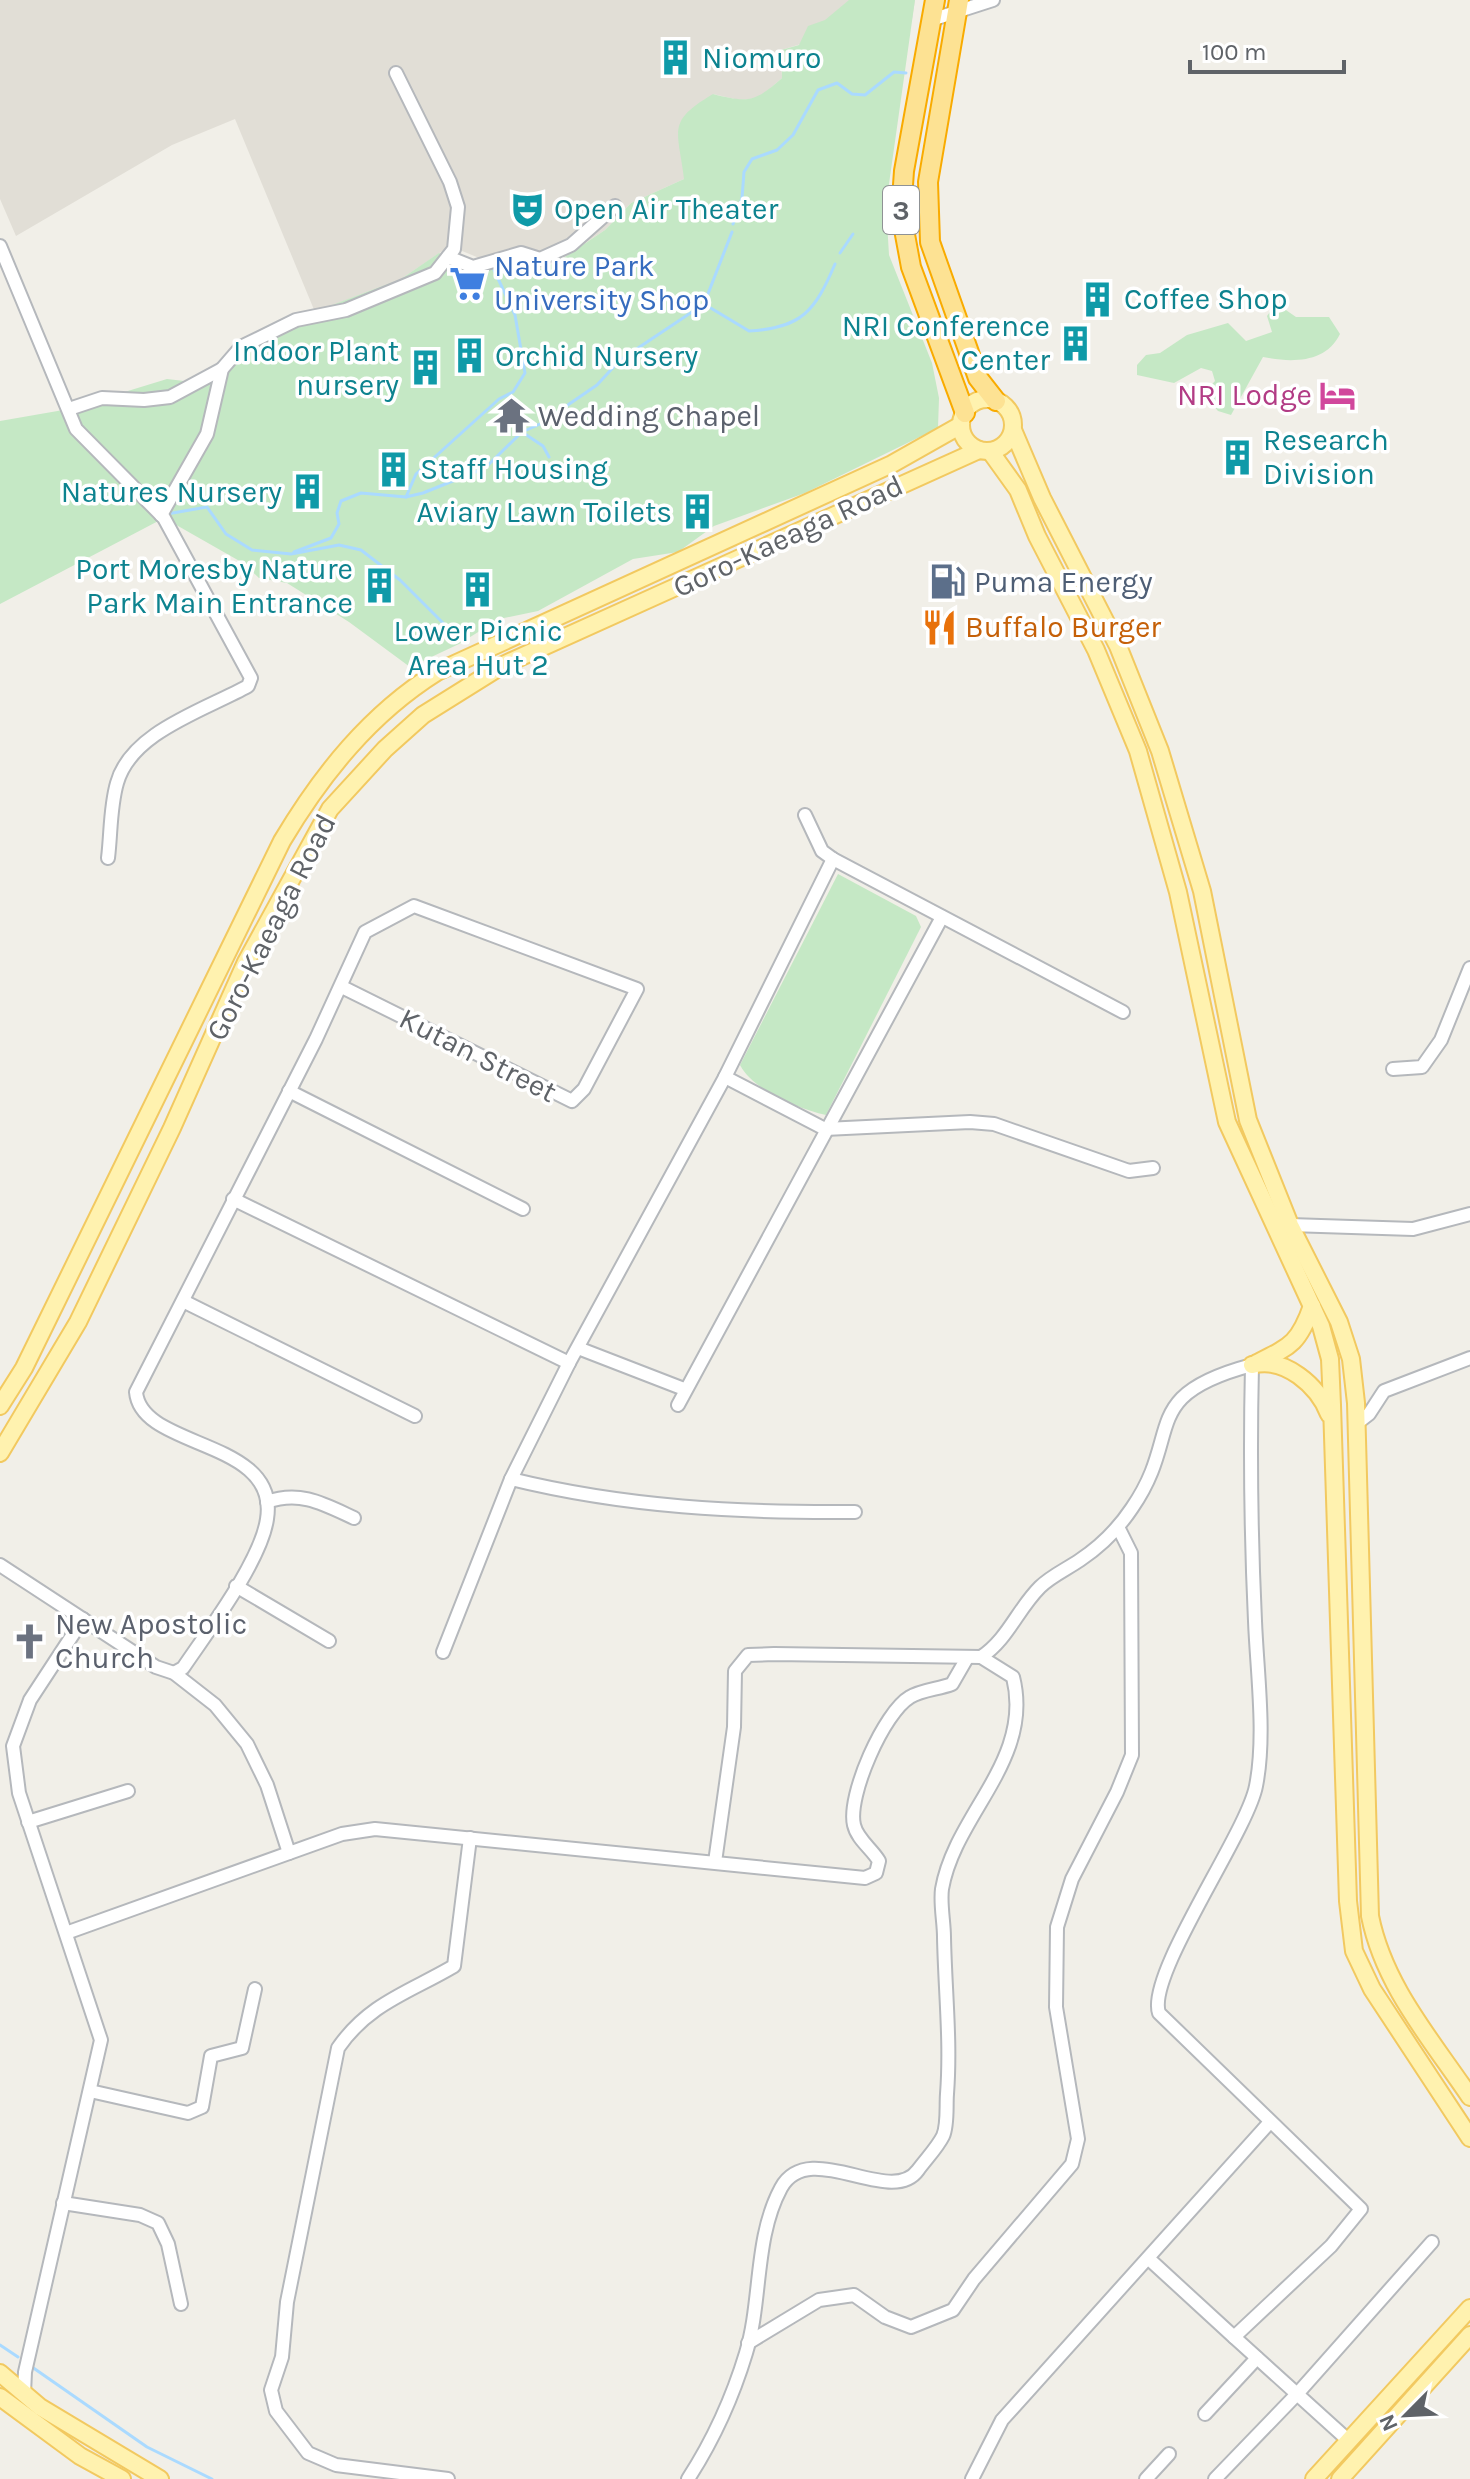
<svg xmlns="http://www.w3.org/2000/svg" width="1470" height="2479" font-family="Karla,sans-serif">
  <style>
    .education { fill: #e1ded6 }
    .green { fill: #c5e8c5 }
    .lines { fill: none; stroke-linecap: round; stroke-linejoin: round }
    .stream { stroke: #aadaff; stroke-width: 3 }
    .minor-casing { stroke: #b5b8bc; stroke-width: 16 }
    .major-casing { stroke: #f2c960; stroke-width: 20 }
    .highway-casing { stroke: #f9ab00; stroke-width: 22 }
    .minor { stroke: #fff; stroke-width: 12 }
    .major { stroke: #fff2af; stroke-width: 16 }
    .highway { stroke: #fde293; stroke-width: 18 }
    .labels { text-anchor: middle; dominant-baseline: central; stroke-width: 7; stroke-linejoin: round; paint-order: stroke }
    .shield { fill: #fff; stroke: #8f9295; stroke-width: 2 }
    .shield-label { font-size: 28px; font-weight: bold; fill: #5f6368 }
    .culture-label { font-size: 30px; fill: #0d838f; stroke: #fff; text-anchor: start }
    .shop-label { font-size: 30px; fill: #366cbe; stroke: #fff; text-anchor: start }
    .hotel-label { font-size: 30px; fill: #b23c85; stroke: #fff; text-anchor: end }
    .worship-label { font-size: 30px; fill: #5b616d; stroke: #fff; text-anchor: start }
    .street-label { font-size: 30px; fill: #5f6368; stroke: #fff }
    .service-label { font-size: 30px; fill: #4e5e75; stroke: #fff; text-anchor: start }
    .food-label { font-size: 30px; fill: #c56008; stroke: #fff; text-anchor: start }
  </style>
  <rect width="100%" height="100%" fill="#f1efe8"/>
  <polygon class="education" points="0,0 915,0 912,19 834,34 781,50 782,78 759,98 739,100 713,94 684,179 631,203 605,230 557,262 523,276 450,246 401,279 315,312 235,119 172,145 16,236 0,199"/>
  <g class="green">
    <path d="M849,0h66l-29,205 3,50 43,108 7,35 -1,30 -133,65 -91,33 -36,26 -45,7 -95,52 -39,8 -40,25 -49,23 -61,-45 -62,-39 -28,-5 -16,-15 -79,-45 -164,86v-183l69,-12 98,-30 51,6 1,-21 18,-23 164,-62 38,-26 39,15 31,-12 15,20 35,-15 46,-31 26,-27 53,-24c-6,-50 -18,-57 29,-85 35,9 42,8 69,-16l-1,-28 18,-5 9,-19 17,-6z"/>
    <path d="M1283,308l13,9h33l11,17c-14,29 -48,29 -77,23l-32,58 -13,-4 -15,-17 12,-13 -3,-10 -11,-3 -27,15 -37,-8v-10l9,-10 14,-2 27,-18 41,-12 18,18 26,-9 -5,-16 5,-7z"/>
    <path d="M838,874l78,42 5,11 -95,188c-29,-7 -72,-24 -86,-50z"/>
  </g>
  <g class="lines">
    <g class="stream">
      <polyline points="733,224 742,198 744,172 752,159 777,150 793,135 818,90 837,83 852,94 865,95 894,72 906,73"/>
      <polyline points="840,253 853,234"/>
      <path d="M704,304l45,27c53,-3 66,-20 86,-67"/>
      <polyline points="522,432 540,424 597,385 620,360 704,304 732,232"/>
      <polyline points="406,497 416,474 499,399 513,392 525,373 515,315 494,270"/>
      <polyline points="167,514 207,507 226,534 252,550 291,554 339,545 361,550 400,580 456,636"/>
      <polyline points="294,552 331,538 339,524 337,513 341,501 361,493 406,497 423,493 485,468 522,432 543,446 549,457"/>
      <polyline points="0,2345 18,2357"/>
      <polyline points="32,2367 147,2447 212,2479"/>
    </g>
    <defs>
      <g id="minor">
        <polyline points="931,20 993,0"/>
        <path d="M0,246l76,183 88,89 87,160 -3,8c-43,24 -117,46 -131,97 -7,24 -6,51 -9,75"/>
        <polyline points="448,257 473,267 521,253 540,259 571,245 615,206"/>
        <polyline points="69,409 102,398 144,400 170,397 222,369"/>
        <polyline points="161,515 207,434 222,369 241,347 296,320 346,310 435,273 454,249 458,207 450,182 396,73"/>
        <polyline points="805,815 822,851 833,859 1123,1012"/>
        <polyline points="1393,1069 1422,1067 1441,1040 1470,968"/>
        <polyline points="725,1077 825,1129 970,1122 994,1124 1129,1171 1153,1168"/>
        <polyline points="289,1091 523,1209"/>
        <polyline points="233,1199 569,1363"/>
        <polyline points="1290,1225 1413,1229 1470,1214"/>
        <polyline points="185,1302 415,1416"/>
        <polyline points="578,1348 684,1389"/>
        <polyline points="678,1405 942,917"/>
        <polyline points="1356,1424 1369,1414 1384,1391 1470,1358"/>
        <path d="M511,1479c114,28 228,34 344,33"/>
        <path d="M267,1502c33,-12 57,2 87,16"/>
        <polyline points="0,1565 156,1667 174,1673 215,1705 247,1744 267,1785 289,1853"/>
        <polyline points="236,1586 329,1641"/>
        <polyline points="443,1652 511,1479 569,1363 725,1077 833,859"/>
        <path d="M174,1673l9,-5c25,-37 78,-107 84,-149 13,-81 -126,-69 -131,-127l180,-353 49,-107 49,-26 223,83 -53,100 -12,12 -230,-114"/>
        <polyline points="28,1822 128,1791"/>
        <path d="M715,1862l19,-135 1,-56 13,-16 26,-1 207,3c27,-18 36,-47 59,-70 11,-11 27,-18 40,-27 21,-14 38,-31 52,-52 52,-75 4,-112 120,-143 -2,85 -1,171 3,256 2,51 11,115 1,165 -9,47 -110,189 -97,227l202,196 -30,37 -97,91 115,104"/>
        <path d="M66,1933l276,-99 33,-5 490,49 11,-5 3,-12c-7,-12 -22,-22 -25,-36 -7,-29 30,-113 56,-128 11,-7 29,-8 42,-13l15,-26"/>
        <polyline points="90,2091 188,2113 202,2107 211,2056 242,2048 255,1989"/>
        <polyline points="63,2203 140,2215 158,2223 168,2244 181,2304"/>
        <polyline points="1149,2259 1234,2337"/>
        <polyline points="748,2343 819,2300 854,2295 885,2317 911,2327 953,2310 974,2279 1072,2164 1078,2139 1056,2007 1057,1927 1072,1879 1117,1792 1132,1755 1131,1553 1118,1527"/>
        <polyline points="24,2393 25,2372 101,2040 19,1793 13,1746 30,1700 83,1619"/>
        <polyline points="1205,2414 1257,2358"/>
        <path d="M448,2479l-112,-14 -28,-12 -32,-42 -5,-21 11,-33 5,-55 51,-254c31,-45 72,-56 116,-82l16,-128"/>
        <path d="M688,2479c24,-37 45,-83 58,-126 16,-52 8,-115 35,-165 28,-51 110,20 137,-18 8,-11 19,-22 25,-34 5,-11 3,-30 4,-42 4,-53 -2,-104 -3,-157 0,-15 -4,-33 -2,-48 13,-75 92,-129 71,-212l-32,-20"/>
        <polyline points="972,2479 1002,2420 1270,2122"/>
        <polyline points="1146,2479 1169,2454"/>
        <polyline points="1215,2479 1298,2393 1432,2242"/>
      </g>
      <g id="major">
        <circle cx="987" cy="425" r="26"/>
        <path d="M1013,430l29,68 76,148 42,105 42,140 46,229 42,105 49,97 12,37 5,44 14,513c14,70 61,123 100,181"/>
        <polyline points="990,451 1018,490 1037,536 1096,650 1138,751 1178,892 1227,1122 1321,1326 1330,1359 1332,1405 1348,1901 1354,1951 1372,1989 1470,2138"/>
        <path d="M1257,1363c34,-17 42,-20 55,-57"/>
        <path d="M1252,1365c33,-9 66,21 77,49"/>
        <path d="M0,1406l24,-38 258,-527c40,-67 88,-127 155,-169l455,-208 69,-39"/>
        <polyline points="0,1453 78,1322 172,1128 246,962 330,809 385,749 423,715 503,665 979,450"/>
        <polyline points="0,2373 40,2407 160,2479"/>
        <polyline points="0,2397 80,2456 122,2479"/>
        <polyline points="1314,2479 1470,2308"/>
        <polyline points="1340,2479 1470,2335"/>
      </g>
      <g id="highway">
        <polyline points="935,0 904,171 901,213 911,267 965,413"/>
        <polyline points="959,0 928,182 930,242 978,378 996,401"/>
      </g>
    </defs>
    <use href="#minor" class="minor-casing"/>
    <use href="#major" class="major-casing"/>
    <use href="#highway" class="highway-casing"/>
    <use href="#minor" class="minor"/>
    <use href="#major" class="major"/>
    <use href="#highway" class="highway"/>
  </g>
  <defs>
    <symbol id="building-bare" viewBox="-9 -9 18 18"><path d="M-4-6H4V6H1V3H-1V6H-4ZM-2.5-4.3h1.7v1.8h-1.7ZM.8-4.3h1.7v1.8H.8ZM-2.5-1h1.7V.8h-1.7ZM.8-1h1.7V.8H.8Z" fill="#0f9aa8" stroke="#fff" stroke-width="2.5" paint-order="stroke"/></symbol>
    <symbol id="theatre-bare" viewBox="-9 -9 18 18"><path d="M-5-5.5Q0-4 5-5.5V0Q5 5 0 6Q-5 5-5 0ZM-3.3-2.5H-1v1.5H-3.3ZM1-2.5H3.3v1.5H1ZM-2.8 1Q0 5.5 2.8 1Z" fill="#0f9aa8" stroke="#fff" stroke-width="2.5" paint-order="stroke"/></symbol>
    <symbol id="supermarket-bare" viewBox="-9 -9 18 18"><path d="M-6-5.5h2.5l.6 2H6L4.5 2H-2.5L-4.4-4H-6ZM-1.5 3.2a1.3 1.3 0 1 0 .1 0ZM3 3.2a1.3 1.3 0 1 0 .1 0Z" fill="#3f7fe0" stroke="#fff" stroke-width="2.5" paint-order="stroke"/></symbol>
    <symbol id="hotel-bare" viewBox="-9 -9 18 18"><path d="M-6-4.5h1.5V1H6V5H4.5V3h-9V5H-6ZM-4 0a1.8 1.8 0 1 1 3.6 0ZM.5 0V-2.5h3Q6-2.5 6 0Z" fill="#d1479c" stroke="#fff" stroke-width="2.5" paint-order="stroke"/></symbol>
    <symbol id="temple-bare" viewBox="-9 -9 18 18"><path d="M0-6L5-2H3V0L6.5 2.5H4V6H1.5V3h-3V6H-4V2.5H-6.5L-3 0V-2H-5Z" fill="#6b7280" stroke="#fff" stroke-width="2.5" paint-order="stroke"/></symbol>
    <symbol id="fuel-bare" viewBox="-9 -9 18 18"><path d="M-5.5-6h7V0h2V4h1.3V-2.5L3-4.5l.8-.8L6-3V5H2.5V1h-1V6h-7ZM-4.2-4.7v3.2H.2V-4.7Z" fill="#5c6f8a" stroke="#fff" stroke-width="2.5" paint-order="stroke"/></symbol>
    <symbol id="restaurant-bare" viewBox="-9 -9 18 18"><path d="M-5-6h1v4h1v-4h1v4h1v-4h1v5L-1.5 .5V6h-2V.5L-5-1ZM5-6V6H3V1.5H1.5Q1.5-4 5-6Z" fill="#e8710a" stroke="#fff" stroke-width="2.5" paint-order="stroke"/></symbol>
    <symbol id="church-bare" viewBox="-9 -9 18 18"><path d="M-1.2-6h2.4v3.5h3.3v2.4h-3.3V6h-2.4V-.1h-3.3v-2.4h3.3Z" fill="#6b7280" stroke="#fff" stroke-width="2.5" paint-order="stroke"/></symbol>
  </defs>
  <g fill-rule="evenodd">
    <use href="#building-bare" x="650" y="32" width="51" height="51"/>
    <use href="#theatre-bare" x="502" y="184" width="51" height="51"/>
    <use href="#supermarket-bare" x="442" y="258" width="51" height="51"/>
    <use href="#building-bare" x="1072" y="274" width="51" height="51"/>
    <use href="#building-bare" x="1050" y="318" width="51" height="51"/>
    <use href="#building-bare" x="444" y="330" width="51" height="51"/>
    <use href="#building-bare" x="400" y="342" width="51" height="51"/>
    <use href="#hotel-bare" x="1312" y="370" width="51" height="51"/>
    <use href="#temple-bare" x="486" y="390" width="51" height="51"/>
    <use href="#building-bare" x="1212" y="432" width="51" height="51"/>
    <use href="#building-bare" x="368" y="444" width="51" height="51"/>
    <use href="#building-bare" x="282" y="466" width="51" height="51"/>
    <use href="#building-bare" x="672" y="486" width="51" height="51"/>
    <use href="#fuel-bare" x="922" y="556" width="51" height="51"/>
    <use href="#building-bare" x="354" y="560" width="51" height="51"/>
    <use href="#building-bare" x="452" y="564" width="51" height="51"/>
    <use href="#restaurant-bare" x="914" y="602" width="51" height="51"/>
    <use href="#church-bare" x="4" y="1616" width="51" height="51"/>
  </g>
  <g class="labels">
    <rect class="shield" x="883" y="186" width="36" height="48" rx="6"/>
    <g class="shield-label">
      <text x="901" y="210">3</text>
    </g>
    <g class="culture-label">
      <text x="702" y="58">Niomuro</text>
      <text x="554" y="209">Open Air Theater</text>
      <text x="1124" y="299">Coffee Shop</text>
      <text x="1050" y="326" text-anchor="end">NRI Conference<tspan x="1050" dy="34">Center</tspan></text>
      <text x="399" y="351" text-anchor="end">Indoor Plant<tspan x="399" dy="34">nursery</tspan></text>
      <text x="495" y="356">Orchid Nursery</text>
      <text x="1263" y="440">Research<tspan x="1263" dy="34">Division</tspan></text>
      <text x="420" y="469">Staff Housing</text>
      <text x="282" y="492" text-anchor="end">Natures Nursery</text>
      <text x="672" y="512" text-anchor="end">Aviary Lawn Toilets</text>
      <text x="353" y="569" text-anchor="end">Port Moresby Nature<tspan x="353" dy="34">Park Main Entrance</tspan></text>
      <text x="478" y="631" text-anchor="middle">Lower Picnic<tspan x="478" dy="34">Area Hut 2</tspan></text>
    </g>
    <g class="shop-label">
      <text x="494" y="266">Nature Park<tspan x="494" dy="34">University Shop</tspan></text>
    </g>
    <g class="hotel-label">
      <text x="1312" y="395">NRI Lodge</text>
    </g>
    <g class="worship-label">
      <text x="538" y="416">Wedding Chapel</text>
      <text x="55" y="1624">New Apostolic<tspan x="55" dy="34">Church</tspan></text>
    </g>
    <g class="street-label">
      <text transform="translate(788 536) rotate(-25)">Goro-Kaeaga Road</text>
      <text transform="translate(271 927) rotate(-63)">Goro-Kaeaga Road</text>
      <text transform="translate(478 1055) rotate(27)">Kutan Street</text>
    </g>
    <g class="service-label">
      <text x="974" y="582">Puma Energy</text>
    </g>
    <g class="food-label">
      <text x="965" y="627">Buffalo Burger</text>
    </g>
  </g>
  <g transform="translate(1406 2415) rotate(246)" stroke="#ffffff" stroke-width="6" paint-order="stroke">
  <path d="M0-6L14 30L0 20L-14 30Z" fill="#5f6368"/>
  <text y="-12" font-size="22" font-weight="bold" text-anchor="middle" fill="#5f6368">N</text>
  </g>
  <path d="M1190 60v12h154v-12" fill="none" stroke="#5f6368" stroke-width="4"/>
  <text x="1202" y="60" font-size="24" fill="#5f6368" stroke="#ffffff" stroke-width="6" paint-order="stroke">100 m</text>
</svg>
